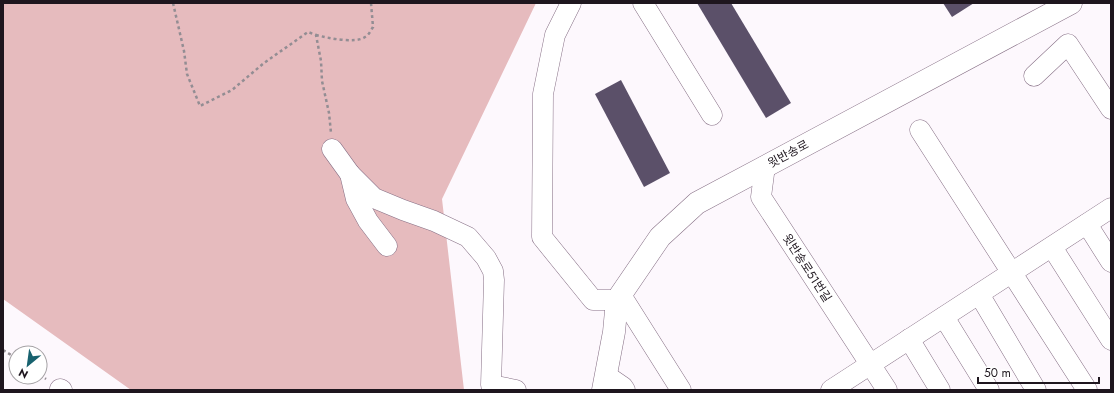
<svg xmlns="http://www.w3.org/2000/svg" width="1114" height="393" font-family="Jost,'Noto Sans KR',sans-serif">
  <style>
    .forest { fill: #e6bbbe }
    .building { fill: #5b5069 }
    .lines { fill: none; stroke-linecap: round; stroke-linejoin: round }
    .minor-casing { stroke: #866f85; stroke-width: 21 }
    .major-casing { stroke: #866f85; stroke-width: 23 }
    .path { stroke: #938d93; stroke-width: 2.5; stroke-dasharray: 3 3; stroke-linecap: butt }
    .minor { stroke: #fff; stroke-width: 20 }
    .major { stroke: #fff; stroke-width: 22 }
    .labels { text-anchor: middle; dominant-baseline: central; stroke-width: 4; stroke-linejoin: round; paint-order: stroke }
    .street-label { font-size: 12px; fill: #1e161e; stroke: #fff }
  </style>
  <rect width="100%" height="100%" fill="#fdf8fd"/>
  <polygon class="forest" points="3,3 536,3 442,199 464,390 131,390 3,299"/>
  <g class="building">
    <polygon points="697,3 731,3 791,103 766,118"/>
    <polygon points="943,3 974,3 952,17"/>
    <polygon points="621,80 670,173 644,187 595,94"/>
  </g>
  <g class="lines">
    <defs>
      <g id="minor">
        <polyline points="571,3 555,35 543,94 542,237 593,300 617,300"/>
        <polyline points="643,3 712,115"/>
        <polyline points="1034,76 1068,44 1111,109"/>
        <polyline points="920,130 1087,390"/>
        <polyline points="332,149 350,174 356,199 368,221 387,246"/>
        <polyline points="765,166 761,197 887,390"/>
        <polyline points="350,174 374,198 403,210 434,221 468,237 486,258 493,271 494,280 491,385 516,390"/>
        <polyline points="1087,224 1111,262"/>
        <polyline points="1052,247 1111,340"/>
        <polyline points="979,294 1036,390"/>
        <polyline points="621,295 681,390"/>
        <polyline points="944,317 989,390"/>
        <polyline points="909,339 940,390"/>
        <polyline points="607,376 623,387 625,390"/>
        <polyline points="60,389 62,390"/>
        <polyline points="831,390 1111,208"/>
      </g>
      <polyline id="major" points="603,390 614,332 617,300 660,237 697,203 1071,3"/>
    </defs>
    <use href="#minor" class="minor-casing"/>
    <use href="#major" class="major-casing"/>
    <g class="path">
      <polyline points="173,3 184,51 187,74 200,106 232,90 264,63 308,32 316,35 321,61 322,81 329,113 331,133"/>
      <path d="M316,35c12,3 40,9 49,2 4,-2 6,-7 8,-10l-2,-24"/>
      <polyline points="3,350 16,358"/>
      <polyline points="40,375 46,379"/>
    </g>
    <use href="#minor" class="minor"/>
    <use href="#major" class="major"/>
  </g>
  <g class="labels">
    <g class="street-label">
      <text transform="translate(788 154) rotate(-28)">윗반송로</text>
      <text transform="translate(807 268) rotate(57)">윗반송로51번길</text>
    </g>
  </g>
  <rect width="1114" height="393" fill="none" stroke="#1e161e" stroke-width="8"/>
  <g transform="translate(28 365) rotate(209)"><circle r="19" fill="#ffffff" stroke="#a5a2a5"/>
  <path d="M0-3L7 15L0 10L-7 15Z" fill="#18626f"/>
  <text y="-6" font-size="11" font-weight="bold" text-anchor="middle" fill="#1e161e">N</text>
  </g>
  <path d="M978 377v6h121v-6" fill="none" stroke="#1e161e" stroke-width="2"/>
  <text x="984" y="377" font-size="12" fill="#1e161e" stroke="#ffffff" stroke-width="3" paint-order="stroke">50 m</text>
</svg>
